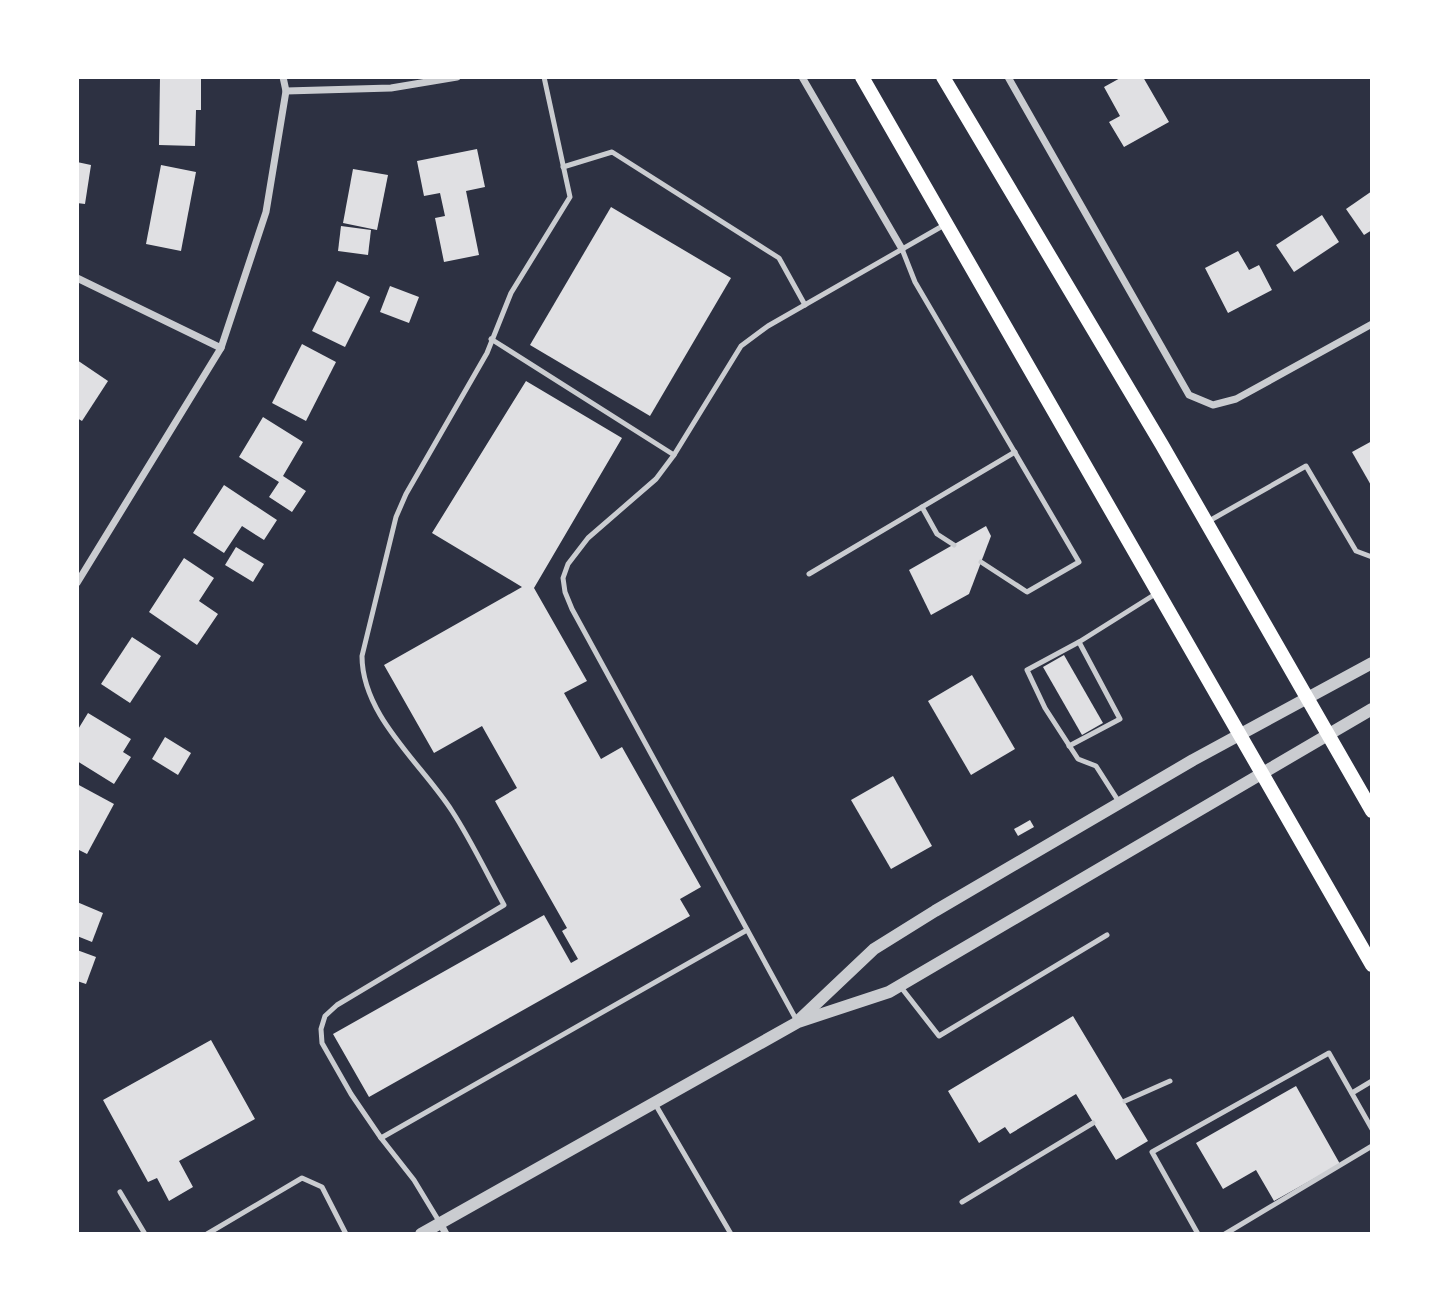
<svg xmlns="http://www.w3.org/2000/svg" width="1449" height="1311" font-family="'DM Sans',sans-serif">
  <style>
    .building { fill: #e0e0e3 }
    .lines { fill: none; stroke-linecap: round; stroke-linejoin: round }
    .service { stroke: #caccd0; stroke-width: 5 }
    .minor { stroke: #caccd0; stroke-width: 7 }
    .tertiary { stroke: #caccd0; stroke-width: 12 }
    .secondary { stroke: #fff; stroke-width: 14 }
  </style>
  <rect width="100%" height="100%" fill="#2d3142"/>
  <g class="building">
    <polygon points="160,77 201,77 201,110 196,110 195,146 159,145"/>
    <polygon points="1122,77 1143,77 1169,122 1124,147 1109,122 1120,116 1104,87"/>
    <polygon points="477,149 485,187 466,191 479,255 444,262 435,218 445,216 440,193 424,196 417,161"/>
    <polygon points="77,162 91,165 85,204 77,203"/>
    <polygon points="161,165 196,172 181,251 146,244"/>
    <polygon points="353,169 388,175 377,230 343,223"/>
    <polygon points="1372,191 1372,230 1364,235 1346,209"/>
    <polygon points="611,207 731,278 650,416 530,345"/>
    <polygon points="1322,215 1339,242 1294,272 1276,245"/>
    <polygon points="341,226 371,230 368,255 338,251"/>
    <polygon points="1238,251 1249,270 1259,265 1272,290 1228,313 1205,268"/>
    <polygon points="337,281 370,297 345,347 312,331"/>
    <polygon points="390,286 419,297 409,323 380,312"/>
    <polygon points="302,344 336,362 306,421 272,403"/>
    <polygon points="77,360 108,381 82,421 77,418"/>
    <polygon points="526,381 622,438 534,588 587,681 564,693 601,759 622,747 701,887 680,899 690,916 369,1097 333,1034 544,915 571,963 578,959 562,931 567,928 495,801 517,788 482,726 434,753 384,665 522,587 432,533"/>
    <polygon points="263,417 303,442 283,476 306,491 292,512 269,497 279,482 239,457"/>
    <polygon points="1372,441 1372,487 1352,452"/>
    <polygon points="224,485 277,520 264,540 242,526 224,553 193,533"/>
    <polygon points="986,526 991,536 969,594 931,615 909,570"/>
    <polygon points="236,547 264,564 253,582 225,565"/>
    <polygon points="184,558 214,578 199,601 218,614 197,645 149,612"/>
    <polygon points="132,637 161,656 130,703 101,684"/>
    <polygon points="1064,655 1103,723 1082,735 1043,667"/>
    <polygon points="972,675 1015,749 971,775 928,701"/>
    <polygon points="88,713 131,739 123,752 131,757 114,784 77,761 77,731"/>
    <polygon points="165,737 191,753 178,775 152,759"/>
    <polygon points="893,776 932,846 891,869 851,800"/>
    <polygon points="77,784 114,804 87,854 77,849"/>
    <polygon points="1030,820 1034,827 1018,836 1014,829"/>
    <polygon points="77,902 103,913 92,942 77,936"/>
    <polygon points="77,950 96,957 86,984 77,981"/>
    <polygon points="1073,1016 1148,1141 1116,1160 1076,1094 1010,1134 1005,1127 979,1143 948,1091"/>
    <polygon points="211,1040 255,1119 179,1161 193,1187 169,1201 157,1178 148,1182 103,1100"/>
    <polygon points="1296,1086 1340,1164 1274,1201 1256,1170 1223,1189 1196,1143"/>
  </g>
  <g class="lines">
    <g class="service">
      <polyline points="563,167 612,152 779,258 805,305"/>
      <polyline points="902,249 915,282 1079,562 1027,592 981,562"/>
      <polyline points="491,339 674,455"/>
      <polyline points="922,507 937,534 954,545"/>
      <polyline points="1209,521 1306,466 1356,551 1372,557"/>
      <polyline points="809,574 1015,452"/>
      <polyline points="1069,746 1120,719 1079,642"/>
      <polyline points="1119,802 1096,766 1078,759 1045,708 1027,670 1079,642 1157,593"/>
      <polyline points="900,986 939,1036 1107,935"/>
      <polyline points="797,1021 572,609 565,592 563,578 568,564 588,538 656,479 674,455 741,346 768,326 946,224"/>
      <polyline points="1352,1093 1372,1081"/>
      <polyline points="1125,1101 1170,1081"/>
      <polyline points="654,1102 731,1234"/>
      <polyline points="381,1138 747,930"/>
      <polyline points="120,1192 145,1234"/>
      <polyline points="962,1202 1093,1123"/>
      <path d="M440,1223l-26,-43 -33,-42 -30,-44 -29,-51 -1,-14 4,-13 12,-11 167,-100c-17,-31 -33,-65 -52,-94 -30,-47 -90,-95 -90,-155l34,-139 10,-23 81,-141 24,-60 59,-96 -26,-120"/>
      <polyline points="207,1234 302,1178 322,1187 346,1234"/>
      <polyline points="1198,1234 1152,1152 1329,1053 1372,1129"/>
      <polyline points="1225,1234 1372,1146"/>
    </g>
    <g class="minor">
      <polyline points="802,77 902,249"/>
      <polyline points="1008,77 1189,395 1213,405 1236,399 1372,324"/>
      <polyline points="286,91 391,88 457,77"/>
      <polyline points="77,278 221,348"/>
      <polyline points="77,583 221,348 266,212 286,91 283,77"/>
      <polyline points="440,1223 446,1234"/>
    </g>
    <g class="tertiary">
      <polyline points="800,1019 874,949 935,911 1193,760 1372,663"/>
      <polyline points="421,1234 798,1022 889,992 1372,709"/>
    </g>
    <g class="secondary">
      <polyline points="862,77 1372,965"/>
      <polyline points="943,77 1162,445 1372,811"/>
    </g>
  </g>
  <rect width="1449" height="1311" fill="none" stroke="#ffffff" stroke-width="158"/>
</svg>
